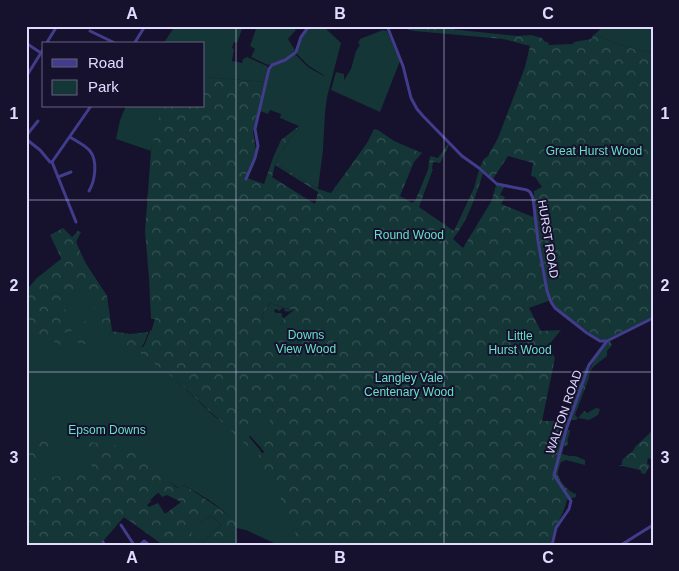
<svg xmlns="http://www.w3.org/2000/svg" width="679" height="571" font-family="Arial,sans-serif">
  <style>
    .green { fill: #143636; fill-rule: evenodd }
    .forest { fill: url(#forest-crowns); fill-rule: evenodd }
    .lines { fill: none; stroke-linecap: round; stroke-linejoin: round }
    .minor { stroke: #413c8b; stroke-width: 3 }
    .grid { fill: none; stroke: #e1dcff; stroke-width: 1; stroke-opacity: 0.55 }
    .labels { text-anchor: middle; dominant-baseline: central; stroke-width: 4; stroke-linejoin: round; paint-order: stroke }
    .park-label { font-size: 12px; fill: #65e2c6; stroke: #16112c }
    .street-label { font-size: 12px; fill: #e1dcff; stroke: #16112c }
    .neatline { fill: none; stroke: #e1dcff; stroke-width: 2 }
    .grid-label { font-size: 16px; text-anchor: middle; font-weight: bold; fill: #e1dcff }
  </style>
  <defs>
    <pattern id="forest-crowns" width="20" height="18" patternUnits="userSpaceOnUse" patternTransform="scale(1.25)"><rect width="20" height="18" fill="#143636"/><path d="M2 6a3 3 0 1 1 6 0M12 15a3 3 0 1 1 6 0" fill="none" stroke="#365254"/></pattern>
  </defs>
  <rect width="100%" height="100%" fill="#16112c"/>
  <g class="green">
    <polygon points="175,26 243,26 237,43 234,42 232,48 234,49 232,61 242,63 243,59 247,57 267,66 268,69 265,82 204,77 204,44 163,44"/>
    <path d="M257,26h34l5,4 -8,9 7,11c-7,8 -17,12 -27,15l-17,-8 4,-8 -5,-3z"/>
    <polygon points="311,26 323,26 341,43 327,97 325,113 323,150 318,189 276,163 280,153 299,126 280,118 281,114 270,110 268,114 260,111 270,70 273,66 295,54 308,67 324,76 325,76 309,66 297,54 302,37"/>
    <path d="M604,26h49v25l-2,2c-19,-4 -39,-10 -56,-19z"/>
    <polygon points="383,30 387,31 400,61 380,112 331,90 336,72 344,74 344,80 351,69 356,51 360,45 358,43 360,39"/>
    <polygon points="126,106 163,106 151,151 116,139 120,120"/>
    <path d="M244,183l15,11 -12,16 -19,37 17,2 -7,35 -23,-6 -23,3 -4,36 -25,3 -2,3 27,-1 36,13 19,13 21,-30 -3,-1 9,-14 21,7 2,-1c-2,3 -6,3 -9,2l1,-2 -3,-1 -2,3 -5,-2 -1,2 2,2h5l1,1v3l2,1 -5,9v8l4,13 -19,43 -1,5 7,3 -14,19 -5,11 22,-26 -1,8 7,2 11,23 2,13 20,22 23,-13 25,-39 24,-33 2,-1 12,4 -27,43h1c19,-29 40,-58 54,-90l8,-4 29,23 2,22 -8,16v24l-17,-20 -9,7 -16,30 2,2 9,-17 15,-17 30,37 -18,13 -18,5 -11,-5 -8,11 -30,10 -17,4 -8,7 -28,2 6,-11c-3,3 -5,8 -8,11 -5,6 -19,5 -26,3l7,9 5,17 3,24h-42l-32,-15 -10,-2c-6,-18 -36,-33 -52,-43l-6,3 -8,-6 -20,18 1,1 -21,20 -7,-4 -19,23 -6,5h-72v-254l11,-13 30,-24 9,-12 10,22 21,32 5,34 -3,6 36,12v3l10,-32 6,-10 22,-27 37,-59v5zM144,352l33,25 30,28 5,-2 1,3 -2,3 20,18 13,10 6,-1 2,2 1,-2 10,11 -2,1 42,46 -6,-1 -47,-54 -7,1 -30,-25 -41,-39 -28,-20z"/>
    <path d="M212,516l9,9 -20,19 -11,-10c6,-8 12,-15 22,-18z"/>
  </g>
  <g class="forest">
    <path d="M404,26h17l97,10 13,-1 11,3 2,3 5,2 -1,2 25,-1 1,-2 17,-3 2,-2 -1,-1 3,-2c17,9 37,15 56,19l2,-2v266l-43,21c-6,3 -9,2 -14,-1l-39,-28 -6,-9 -22,8 12,23 20,-1 -13,16 7,12 -13,63h21l4,-8 3,-4 14,-38 6,-10 -25,68 5,1c0,5 -4,11 -2,15l-4,1 -2,8 8,2h5l10,4v5l-19,-5 -5,2c-1,4 -4,9 -3,13 2,7 11,17 18,19v3l-9,3c-3,16 -15,28 -16,45h-255c0,-7 0,-14 -3,-20 -7,-21 -26,-50 -41,-67l13,-6 -13,-14 1,-2 3,1 7,10 2,-2 8,-41 -22,26 -2,7 11,13 -3,3 -3,-1 -79,-73 -34,-25 -1,-3 5,-7 5,-13 2,-1 3,-11h-4l-2,-41 -4,-47 6,-80 11,-45h42v-29l61,5 -12,50 3,18 -1,8 -8,20 17,6 9,-26 8,-18 18,-14 -19,27 -4,10 42,26 13,4 36,-50 7,-14 4,1 16,11 28,12 -8,9 -14,34 12,7 3,-2 13,-31 2,-14 8,2 10,-14 1,1 -9,18 -7,-1 -1,7h1l-14,38 35,24 20,-43 5,-18 4,3c-7,23 -15,47 -30,66l10,9 29,-48 4,-15 8,2 -4,8 5,2 -4,7 32,13 2,-8 -1,-16v-2l8,-4 -7,-10 -4,-1 2,-13 -25,-7 -15,23 -13,-12 4,-8 4,-3 10,-18 27,-71 5,-21 -27,-7 -89,-8 -11,-3zM275,165l43,27 -3,12 -43,-27zM270,303l22,7 1,-1 1,1 -10,8 -5,9 -18,-10z"/>
    <path d="M63,228l9,9 6,-6 3,1 -5,10 2,6 8,16 21,32 4,34 -4,-1h-25l-30,6 -26,2v-46l11,-13 25,-18 -12,-25zM86,285l9,12 1,8 10,14h-4l-6,-6 -1,-6 -4,10 -4,1 -4,6 -15,-1 -3,-15v-11l8,-2 6,-9z"/>
    <path d="M111,331l19,3 18,-2c-2,7 -4,15 -11,18l-28,-14z"/>
    <polygon points="91,335 97,336 95,341 85,344 74,342 61,345 54,342 56,339"/>
    <path d="M610,341l2,4 -5,6v5c-7,6 -18,11 -18,22l-14,37 3,3 6,-7 3,2 9,-5 4,1 -2,6 -9,5 -11,-2 -2,2h-5c8,-21 20,-67 39,-79z"/>
    <polygon points="653,430 653,455 651,459 648,458 647,463 650,466 645,474 641,473 641,471 640,470 618,465 622,465 622,461 623,459 633,451 635,447"/>
    <path d="M26,439c10,1 22,1 31,6l-4,4 -27,14z"/>
    <path d="M88,442l22,2 18,5 26,14 -2,5 4,3 10,2 4,9 7,6 7,-3 35,23 17,14 1,23h-74l-39,-28 -20,23 -6,5h-53l-19,-15v-51l69,-6 -13,-28zM158,492l4,5 5,-2 14,7 -16,12 -7,-11 -9,4 -2,-2 4,-4 -1,-1zM212,516l9,9 -20,19 -10,-10c5,-8 11,-15 21,-18z"/>
  </g>
  <g class="lines">
    <g class="minor">
      <polyline points="387,26 403,66 411,98 417,109 423,116 462,156 479,168 497,184 527,190 530,192 533,198 538,241 547,291 551,302 555,308 587,333 600,341 607,341"/>
      <polyline points="90,31 117,44"/>
      <polyline points="26,43 41,53"/>
      <polyline points="46,44 57,26"/>
      <polyline points="134,44 145,26"/>
      <polyline points="26,77 44,48"/>
      <polyline points="26,136 38,121"/>
      <path d="M70,137c6,4 15,8 20,14 8,10 5,30 -1,40"/>
      <polyline points="26,139 40,150 50,162 52,162 91,106"/>
      <polyline points="52,162 76,222"/>
      <polyline points="58,177 71,172"/>
      <polyline points="246,179 255,158 258,146 255,129 269,69 272,65 285,60 296,52 301,37 309,26"/>
      <polyline points="121,525 134,545"/>
      <polyline points="103,542 104,545"/>
      <polyline points="140,545 144,541 149,545"/>
      <polyline points="552,545 556,528 569,509 571,501 554,475 566,430 589,365 607,341 653,318"/>
      <polyline points="621,545 653,525"/>
    </g>
  </g>
  <path class="grid" d="M236,26v519M444,26v519M26,200h627M26,372h627"/>
  <g class="labels">
    <g class="park-label">
      <text x="594" y="151">Great Hurst Wood</text>
      <text x="409" y="235">Round Wood</text>
      <text x="306" y="335">Downs<tspan x="306" dy="14">View Wood</tspan></text>
      <text x="520" y="336">Little<tspan x="520" dy="14">Hurst Wood</tspan></text>
      <text x="409" y="378">Langley Vale<tspan x="409" dy="14">Centenary Wood</tspan></text>
      <text x="107" y="430">Epsom Downs</text>
    </g>
    <g class="street-label">
      <text transform="translate(548 239) rotate(81)">HURST ROAD</text>
      <text transform="translate(564 412) rotate(-71)">WALTON ROAD</text>
    </g>
  </g>
  <rect width="679" height="571" fill="none" stroke="#16112c" stroke-width="55"/>
  <rect x="42" y="42" width="162" height="65" fill="#16112c" stroke="#676280"/>
  <rect x="52" y="59" width="25" height="8" fill="#413c8b" stroke="#676280"/>
  <text x="88" y="68" font-size="15" fill="#e1dcff">Road</text>
  <rect x="52" y="80" width="25" height="15" fill="#143636" stroke="#676280"/>
  <text x="88" y="92" font-size="15" fill="#e1dcff">Park</text>
  <rect x="28" y="28" width="624" height="516" class="neatline"/>
  <g class="grid-label">
    <text x="132" y="19">A</text>
    <text x="340" y="19">B</text>
    <text x="548" y="19">C</text>
    <text x="14" y="119">1</text>
    <text x="665" y="119">1</text>
    <text x="14" y="291">2</text>
    <text x="665" y="291">2</text>
    <text x="14" y="463">3</text>
    <text x="665" y="463">3</text>
    <text x="132" y="563">A</text>
    <text x="340" y="563">B</text>
    <text x="548" y="563">C</text>
  </g>
</svg>
